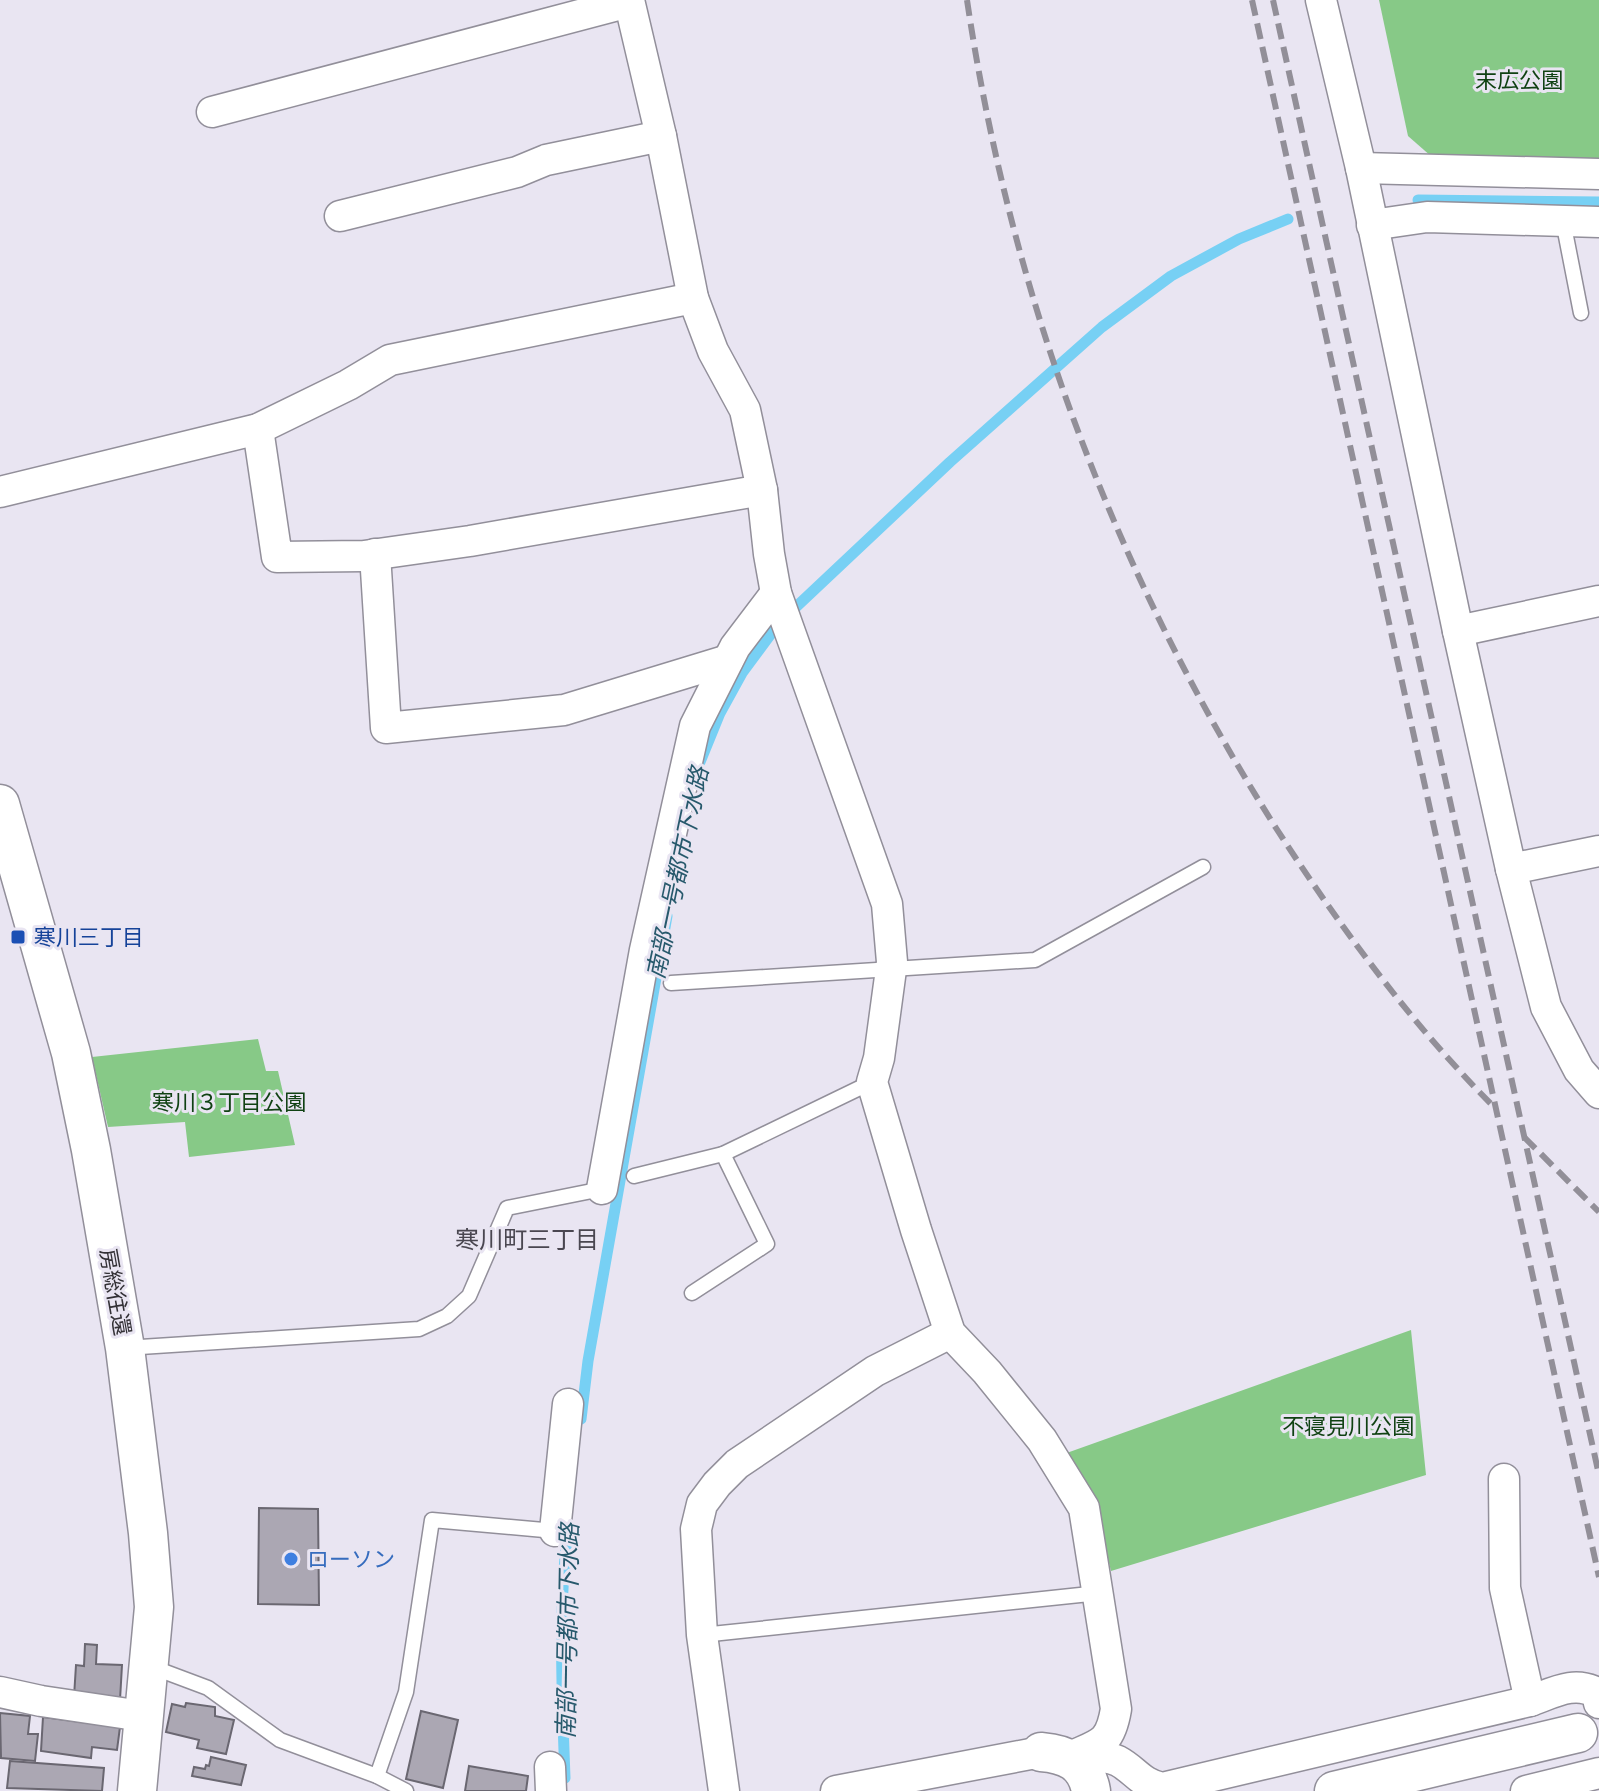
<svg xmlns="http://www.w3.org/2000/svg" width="1599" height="1791" font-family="'Fira Sans Condensed','Noto Sans JP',sans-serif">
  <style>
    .green { fill: #87c987 }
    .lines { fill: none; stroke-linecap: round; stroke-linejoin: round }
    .stream { stroke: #77d0f4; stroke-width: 11 }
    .building { fill: #aba7b3; stroke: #6a6771; stroke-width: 2 }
    .service-casing { stroke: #928f9a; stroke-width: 17 }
    .minor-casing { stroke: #928f9a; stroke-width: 33 }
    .tertiary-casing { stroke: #928f9a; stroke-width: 41 }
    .service { stroke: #fff; stroke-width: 14 }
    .minor { stroke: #fff; stroke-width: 30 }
    .tertiary { stroke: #fff; stroke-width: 38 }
    .rail { stroke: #928f98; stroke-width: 6; stroke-dasharray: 16 8; stroke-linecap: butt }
    .transit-dot { fill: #1a4fb4; stroke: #e9e5f2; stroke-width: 3 }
    .shop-dot { fill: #3f7fe0; stroke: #e9e5f2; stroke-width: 3 }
    .labels { text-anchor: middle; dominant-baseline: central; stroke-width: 6; stroke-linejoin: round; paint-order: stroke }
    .park-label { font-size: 22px; fill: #104213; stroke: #e9e5f2 }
    .transit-label { font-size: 22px; fill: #164399; stroke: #e9e5f2; text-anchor: start }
    .street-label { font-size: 22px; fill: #333136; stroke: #e9e5f2 }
    .shop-label { font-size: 22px; fill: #366cbe; stroke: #e9e5f2; text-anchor: start }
    .water-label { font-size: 24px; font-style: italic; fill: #27596c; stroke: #e9e5f2 }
    .neighbourhood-label { font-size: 24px; fill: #4a4751; stroke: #e9e5f2 }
  </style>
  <rect width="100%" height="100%" fill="#e9e5f2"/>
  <g class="green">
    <polygon points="1379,0 1599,0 1599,161 1432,157 1408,136"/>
    <polygon points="258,1039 266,1071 278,1071 295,1145 189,1157 185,1122 108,1127 92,1057"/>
    <polygon points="1411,1330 1426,1475 1111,1571 1096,1510 1061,1455"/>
  </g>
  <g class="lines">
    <g class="stream">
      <polyline points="1418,200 1599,202"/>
      <polyline points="700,762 720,713 742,673 779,623 950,462 1102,327 1171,276 1239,239 1288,219"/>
      <polyline points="581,1419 588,1361 667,916"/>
      <path d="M565,1778c-3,-83 -7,-168 3,-250"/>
    </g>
  </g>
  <g class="building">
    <polygon points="259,1508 318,1509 319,1605 258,1604"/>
    <polygon points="85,1644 97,1645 96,1664 122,1665 120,1700 74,1697 76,1665 84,1666"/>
    <polygon points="186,1703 215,1707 215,1716 234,1720 226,1754 197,1748 199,1740 166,1732 172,1704 185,1707"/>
    <polygon points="421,1711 458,1720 443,1788 406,1779"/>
    <polygon points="0,1713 30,1716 28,1734 38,1734 35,1761 1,1758"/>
    <polygon points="43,1717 120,1727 117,1750 92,1747 91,1758 41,1751"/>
    <polygon points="211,1757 246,1765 241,1785 192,1776 194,1767 205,1769 206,1765 209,1766"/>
    <polygon points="10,1761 104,1768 102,1791 7,1788"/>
    <polygon points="469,1766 528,1776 526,1791 465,1791"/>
  </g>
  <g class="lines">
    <defs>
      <g id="service">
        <polyline points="1563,221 1581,313"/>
        <polyline points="671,983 1035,960 1203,867"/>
        <polyline points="634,1176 723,1154 872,1082"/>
        <polyline points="692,1293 767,1244 723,1154"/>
        <polyline points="125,1348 419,1329 447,1316 469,1296 507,1208 602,1189"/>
        <polyline points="702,1635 1099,1593"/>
        <polyline points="152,1667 208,1688 280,1740 377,1776 406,1791"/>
        <polyline points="377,1776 406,1692 432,1520 555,1531"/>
      </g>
      <g id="minor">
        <path d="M629,0l32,136 32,162 20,53 32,59 17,80 7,64 7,39 111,311 5,58 -13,96 -7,24 44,148 34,103 37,39 55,68 42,68 32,201c-6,36 -16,34 -46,48"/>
        <polyline points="1321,0 1361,168 1458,631 1511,869 1546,1007 1579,1070 1599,1093"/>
        <polyline points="212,112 629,2"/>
        <polyline points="1361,168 1599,174"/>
        <polyline points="340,216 517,172 546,160 661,136"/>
        <polyline points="1372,225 1427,217 1599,222"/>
        <polyline points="258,429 277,557 364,556 470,541 762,490"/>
        <polyline points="0,492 258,429 348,385 390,360 693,298"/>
        <polyline points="375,554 386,728 564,710 728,660"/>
        <polyline points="1458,631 1599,601"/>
        <polyline points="1511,869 1599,851"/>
        <polyline points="602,1189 645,950 695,726 735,647 776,593"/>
        <polyline points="1504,1479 1505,1588 1530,1701"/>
        <polyline points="555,1531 568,1404"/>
        <polyline points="0,1692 41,1701 142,1716"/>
        <path d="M1072,1757c14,0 32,-3 46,4 17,9 22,22 44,27l368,-87c23,-8 44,-21 67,-8l2,10"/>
        <polyline points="550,1767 551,1791"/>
        <polyline points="724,1791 702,1635 696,1529 702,1504 717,1484 737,1464 875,1371 950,1333"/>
        <polyline points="836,1791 1041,1752"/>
        <polyline points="1526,1791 1599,1773"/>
      </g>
      <g id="tertiary">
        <polyline points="0,804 71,1053 91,1150 125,1348 148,1533 154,1607 137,1791"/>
        <path d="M1041,1752c26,2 45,11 50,39"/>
        <polyline points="1334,1791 1578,1733"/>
      </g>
    </defs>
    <use href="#service" class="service-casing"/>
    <use href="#minor" class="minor-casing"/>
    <use href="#tertiary" class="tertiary-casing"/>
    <use href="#service" class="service"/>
    <use href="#minor" class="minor"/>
    <use href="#tertiary" class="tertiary"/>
    <g class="rail">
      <path d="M967,0c44,297 148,574 309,828 64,99 136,197 220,281"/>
      <polyline points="1252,0 1599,1577"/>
      <polyline points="1273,0 1599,1475"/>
      <polyline points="1524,1137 1599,1212"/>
    </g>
  </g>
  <rect class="transit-dot" x="10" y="929" width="16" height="16" rx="4"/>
  <circle class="shop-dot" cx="291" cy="1559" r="8"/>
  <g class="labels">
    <g class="park-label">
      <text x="1519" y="80">末広公園</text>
      <text x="229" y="1102">寒川３丁目公園</text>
      <text x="1348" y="1426">不寝見川公園</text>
    </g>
    <g class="transit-label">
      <text x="34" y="937">寒川三丁目</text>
    </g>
    <g class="street-label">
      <text transform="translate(115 1292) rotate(80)">房総往還</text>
    </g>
    <g class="shop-label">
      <text x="307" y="1559">ローソン</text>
    </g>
    <g class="water-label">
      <text transform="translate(678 873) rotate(-78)">南部一号都市下水路</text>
      <text transform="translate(568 1631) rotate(-89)">南部一号都市下水路</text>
    </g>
    <g class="neighbourhood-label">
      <text x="527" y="1240">寒川町三丁目</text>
    </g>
  </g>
</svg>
